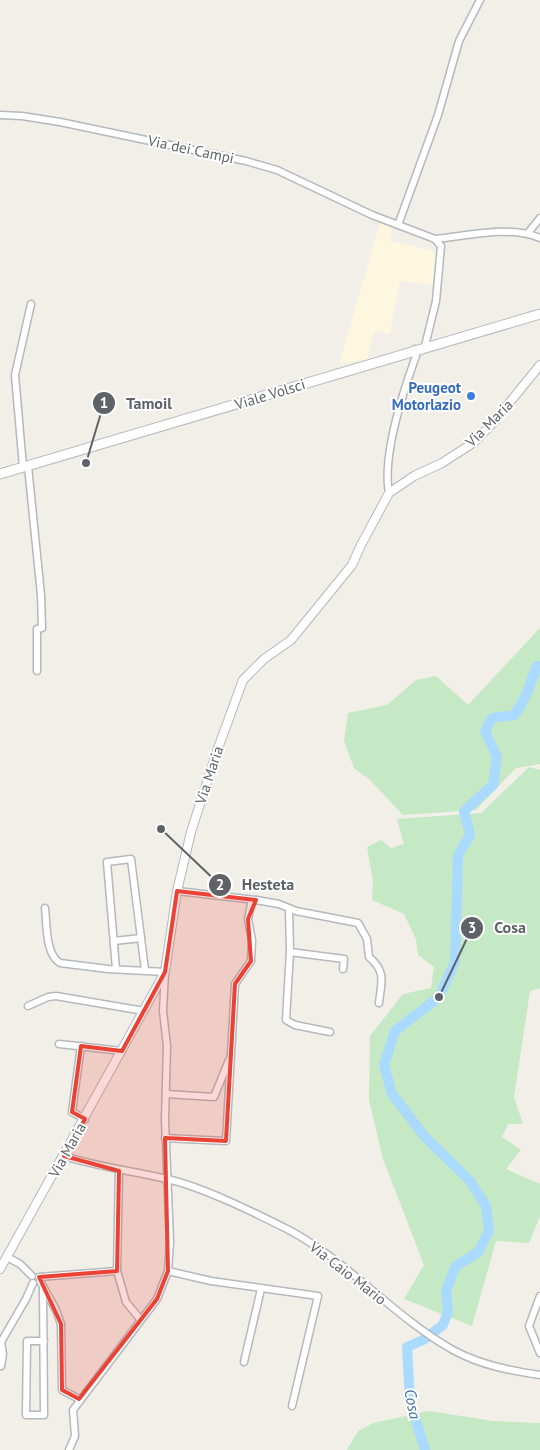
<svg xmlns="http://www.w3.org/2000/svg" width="540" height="1450" font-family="'PT Sans',sans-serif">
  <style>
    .commercial { fill: #fef7e0 }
    .green { fill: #c5e8c5 }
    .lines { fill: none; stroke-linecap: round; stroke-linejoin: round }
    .river { stroke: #aadaff; stroke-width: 10 }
    .minor-casing { stroke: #b5b8bc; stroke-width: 9 }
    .tertiary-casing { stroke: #b5b8bc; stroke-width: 10 }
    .secondary-casing { stroke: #b6babf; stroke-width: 11 }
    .minor { stroke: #fff; stroke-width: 6 }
    .tertiary { stroke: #fff; stroke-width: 8 }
    .secondary { stroke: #fff; stroke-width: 9 }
    .marked { fill: #ea4335; fill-opacity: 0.2; stroke: #ea4335; stroke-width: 4; stroke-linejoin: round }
    .shop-dot { fill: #3f7fe0; stroke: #fff; stroke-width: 2 }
    .labels { text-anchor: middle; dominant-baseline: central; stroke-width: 4; stroke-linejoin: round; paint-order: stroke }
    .street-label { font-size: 15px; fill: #5f6368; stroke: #fff }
    .shop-label { font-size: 15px; font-weight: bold; fill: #366cbe; stroke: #fff; text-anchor: end }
    .water-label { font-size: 16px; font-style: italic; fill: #4174aa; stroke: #fff }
    .leader { fill: none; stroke: #5f6368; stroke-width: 2 }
    .callout-dot { fill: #5f6368; stroke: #fff; stroke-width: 2 }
    .mark-label { font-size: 15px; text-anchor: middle; font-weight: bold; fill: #fff }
    .callout-label { font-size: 16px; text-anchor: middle; font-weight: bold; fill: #5f6368; stroke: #fff; stroke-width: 4; stroke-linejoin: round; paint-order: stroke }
  </style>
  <rect width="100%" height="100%" fill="#f1efe8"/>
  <polygon class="commercial" points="380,223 392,228 390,241 435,251 435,285 400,281 390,334 374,331 367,359 339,364"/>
  <g class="green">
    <polygon points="540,628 540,764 516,768 476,810 403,815 370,780 354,768 344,741 348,713 387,705 416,680 436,676 468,705"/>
    <polygon points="529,767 540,770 540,988 530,991 514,1097 523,1124 508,1124 502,1137 521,1150 506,1169 540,1184 540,1216 529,1243 496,1241 472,1326 404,1299 424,1265 383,1159 369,1100 370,1036 403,994 431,988 434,967 418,955 416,939 404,914 372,900 373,881 367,847 381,840 391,848 404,844 397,819 481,813"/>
    <polygon points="429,1411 493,1421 540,1423 540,1450 347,1450 358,1431 373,1423"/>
  </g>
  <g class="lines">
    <path class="river" d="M425,1450l-15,-48 -3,-55 16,-7 20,-15 5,-13 -2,-21 9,-24 23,-15 11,-21 -3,-25 -16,-25 -45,-44 -33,-43 -8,-29 11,-34 44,-34 16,-35 3,-107 12,-20 -6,-24 29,-26 4,-28 -12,-26 7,-13 22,-3c13,-16 15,-30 23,-49h3"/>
    <defs>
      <g id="minor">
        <polyline points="0,115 22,116 60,122 246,161 277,170 372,215 435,239 441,246 436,301 425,346"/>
        <polyline points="398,225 438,115 459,41 480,0"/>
        <polyline points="528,233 540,218"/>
        <path d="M435,239c33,-3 74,-14 105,-1"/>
        <polyline points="28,466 41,595 42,628 37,629 37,671"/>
        <polyline points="23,467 15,375 31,304"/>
        <path d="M389,493c-7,-37 14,-101 27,-137l-1,-7"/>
        <polyline points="177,891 256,900"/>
        <path d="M45,908c2,16 0,46 15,55l48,6 57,3 -2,39 4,35 -2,74 5,122 -2,29 -11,28 -84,111 2,26 -6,14"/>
        <polyline points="289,910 290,951 286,1020 295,1025 330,1032"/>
        <polyline points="114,941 141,938"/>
        <polyline points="290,952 344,959 343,969"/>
        <polyline points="116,969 107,862 131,859 145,970"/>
        <polyline points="28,1006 48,997 56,996 144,1011"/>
        <polyline points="59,1044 122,1051"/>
        <polyline points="81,1046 72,1112 85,1119"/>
        <polyline points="166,1094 214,1097 229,1060"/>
        <path d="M165,1138l61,3 9,-157 16,-23 1,-21 -4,-21 3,-15 5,-4 23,4 17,7 62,12 9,16 2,18c18,15 12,26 10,46"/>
        <path d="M64,1156c34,11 69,15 103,23 36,8 88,34 122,51 60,32 105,87 164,120 27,15 58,21 87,25"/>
        <polyline points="119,1171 117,1271 126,1302 140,1319"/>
        <polyline points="7,1257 20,1264 32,1276"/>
        <polyline points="168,1271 211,1281 318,1296 292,1406"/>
        <polyline points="39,1277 117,1271"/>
        <polyline points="40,1281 56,1310 61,1324 62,1390 79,1399"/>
        <polyline points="43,1289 44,1415 26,1415 27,1341 44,1341"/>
        <polyline points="540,1296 529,1326 540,1353"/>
        <polyline points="244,1362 261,1289"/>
        <polyline points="1,1366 3,1354 1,1342 26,1299 33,1283"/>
      </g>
      <polyline id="tertiary" points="0,1269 165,972 177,891 191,832 217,751 243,680 264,659 291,640 352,565 361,545 389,493 414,476 442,463 473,443 493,423 540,365"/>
      <polyline id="secondary" points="0,474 540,314"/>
    </defs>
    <use href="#minor" class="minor-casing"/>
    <use href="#tertiary" class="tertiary-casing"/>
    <use href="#secondary" class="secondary-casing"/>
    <use href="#minor" class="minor"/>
    <use href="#tertiary" class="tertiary"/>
    <use href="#secondary" class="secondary"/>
  </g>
  <path class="marked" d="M177,891l79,9 -8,19 3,42 -16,23 -9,157 -61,-3 3,133 -11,28 -78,100 -17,-9 -1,-66 -22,-47 78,-6 2,-100 -55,-15 21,-37 -13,-7 9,-66 41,5 43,-79z"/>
  <circle class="shop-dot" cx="471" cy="396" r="5"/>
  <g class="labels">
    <g class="street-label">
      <text transform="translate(191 149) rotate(12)">Via dei Campi</text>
      <text transform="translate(270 394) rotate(-17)">Viale Volsci</text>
      <text transform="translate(489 423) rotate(-45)">Via Maria</text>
      <text transform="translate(209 775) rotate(-72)">Via Maria</text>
      <text transform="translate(67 1150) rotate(-61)">Via Maria</text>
      <text transform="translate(348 1273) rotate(38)">Via Caio Mario</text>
    </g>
    <g class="shop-label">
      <text x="461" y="387">Peugeot<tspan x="461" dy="17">Motorlazio</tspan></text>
    </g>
    <g class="water-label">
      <text transform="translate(413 1404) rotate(79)">Cosa</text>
    </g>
  </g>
  <path class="leader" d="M86 463L104 403M161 829L220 885M439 997L472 928"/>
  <g class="callout-dot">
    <circle cx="86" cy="463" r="5"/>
    <circle cx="161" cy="829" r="5"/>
    <circle cx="439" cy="997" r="5"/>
    <circle cx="104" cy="403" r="12"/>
    <circle cx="220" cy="885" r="12"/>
    <circle cx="472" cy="928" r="12"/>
  </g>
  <g class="mark-label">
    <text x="104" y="408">1</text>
    <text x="220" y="890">2</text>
    <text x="472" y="933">3</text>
  </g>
  <g class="callout-label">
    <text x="149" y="409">Tamoil</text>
    <text x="268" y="890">Hesteta</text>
    <text x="510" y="933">Cosa</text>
  </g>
</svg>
